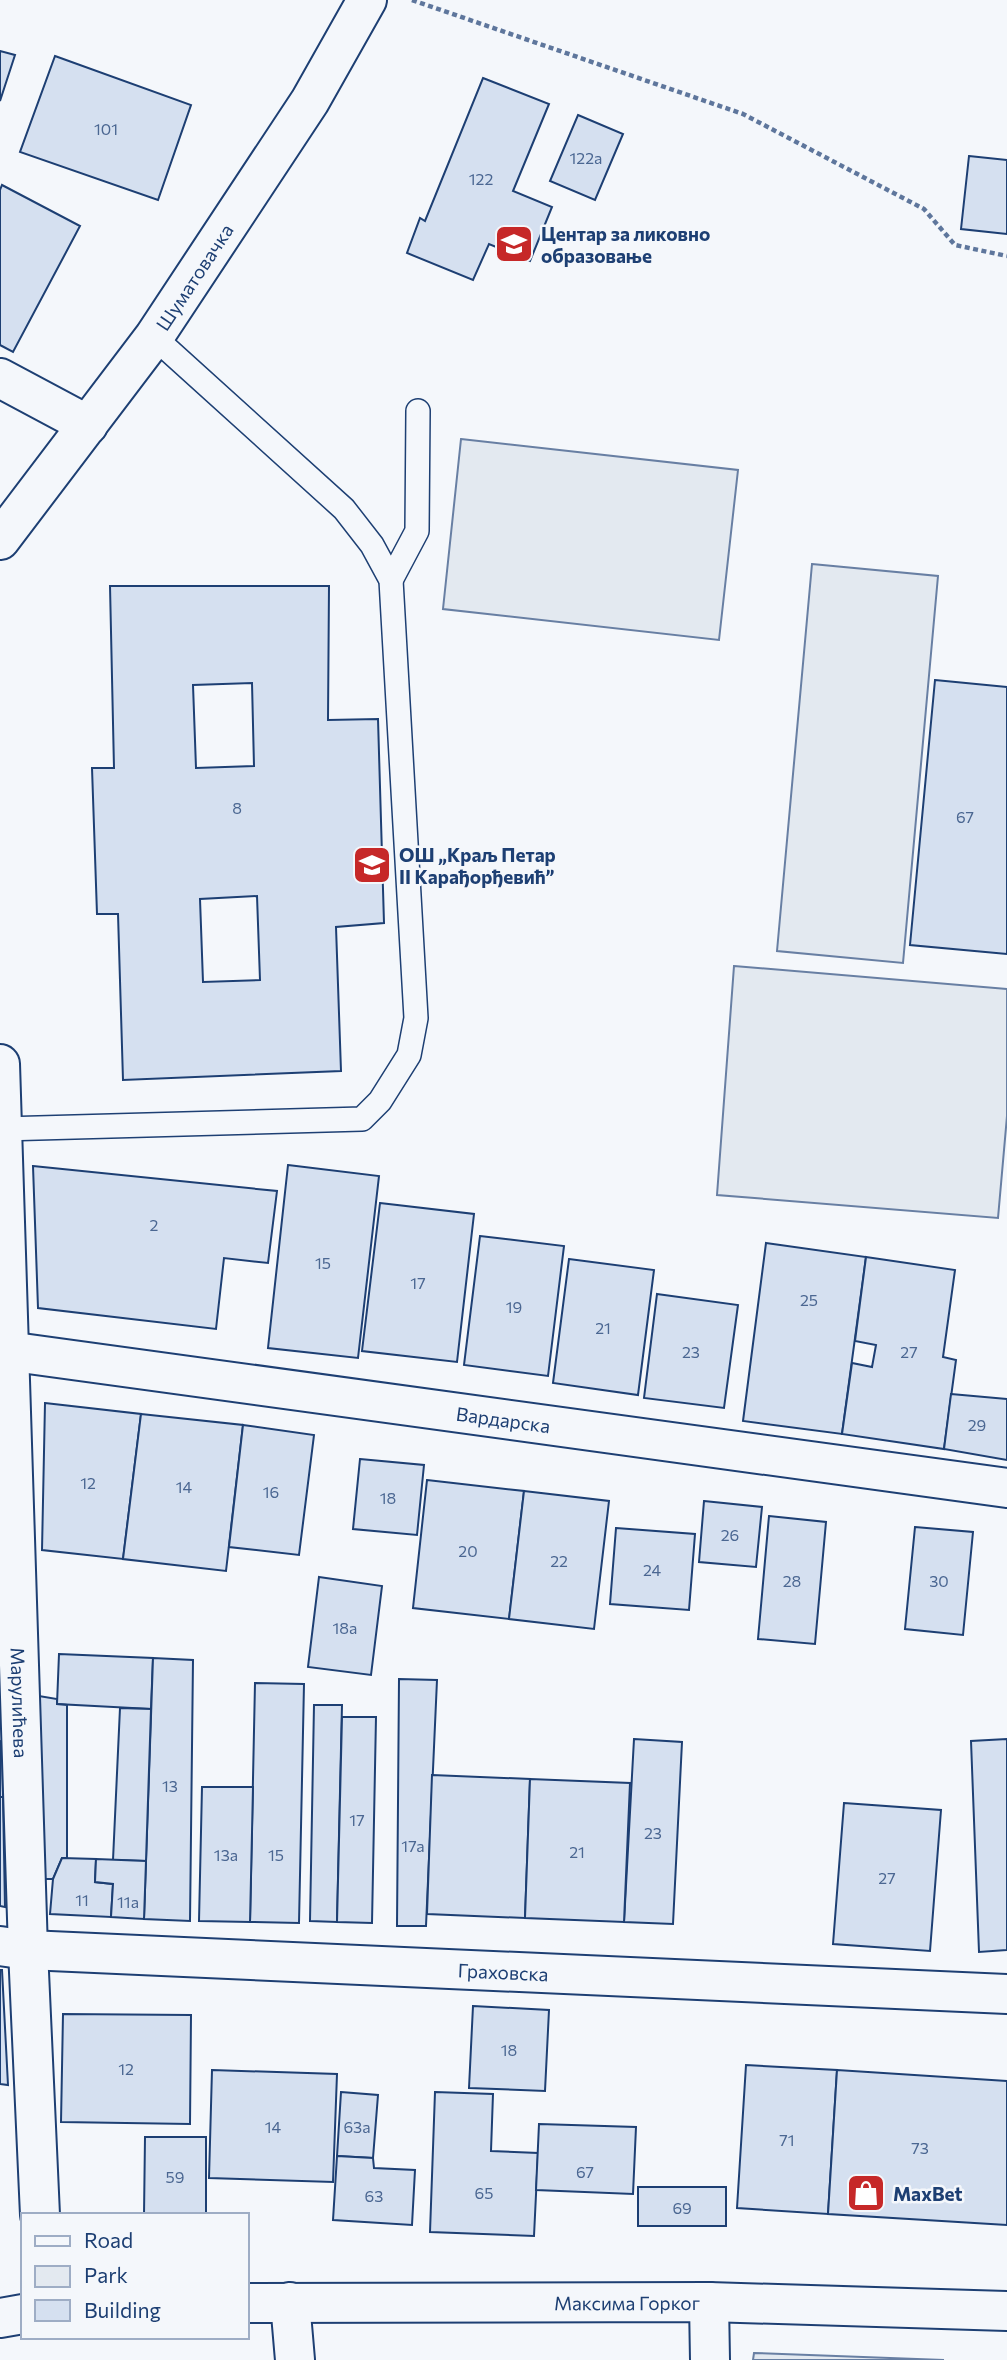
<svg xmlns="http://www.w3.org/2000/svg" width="1007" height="2360" font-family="Commissioner,sans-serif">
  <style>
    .green { fill: #e3e9f0; stroke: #687fa3; stroke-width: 2 }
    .building { fill: #d5e0f0; stroke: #1d3f73; stroke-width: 2; fill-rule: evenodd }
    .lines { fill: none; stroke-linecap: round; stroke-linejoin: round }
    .lane-casing { stroke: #1d3f73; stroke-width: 26 }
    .street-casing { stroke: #1d3f73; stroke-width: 42 }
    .secondary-casing { stroke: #1d3f73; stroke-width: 42 }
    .path { stroke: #5e769c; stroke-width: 4.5; stroke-dasharray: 5 3.5; stroke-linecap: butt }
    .lane { stroke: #f4f7fb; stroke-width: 23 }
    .street { stroke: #f4f7fb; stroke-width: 38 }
    .secondary { stroke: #f4f7fb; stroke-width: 38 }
    .labels { text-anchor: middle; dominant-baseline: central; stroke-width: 5; stroke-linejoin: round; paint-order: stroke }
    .number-label { font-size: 16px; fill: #4b6792 }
    .poi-label { font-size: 19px; font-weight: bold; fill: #1d3f73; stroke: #f4f7fb; text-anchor: start }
    .street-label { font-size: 19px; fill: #1d3f73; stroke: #f4f7fb }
  </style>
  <rect width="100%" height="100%" fill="#f4f7fb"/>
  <g class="green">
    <polygon points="461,439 738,470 719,640 443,609"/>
    <polygon points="812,564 938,576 903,963 777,951"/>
    <polygon points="734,966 1007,989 1007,1116 998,1218 717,1195"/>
    <polygon points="754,2353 944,2360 753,2360"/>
  </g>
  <g class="building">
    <polygon points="0,51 15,55 0,101"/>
    <polygon points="55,56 191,105 158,200 20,152"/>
    <polygon points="483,78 549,104 513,191 552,207 530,261 489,244 473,280 407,253 420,218 425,221"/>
    <polygon points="578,115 623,134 595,200 550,181"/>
    <polygon points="969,156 1007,160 1007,234 961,229"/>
    <polygon points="2,185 80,226 13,352 0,345 0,190"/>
    <path d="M110,586h219l-1,134 50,-1 6,204 -48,4 5,144 -218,9 -5,-166h-21l-5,-146h22zM252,683l2,83 -58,2 -3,-83zM257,896l3,84 -57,2 -3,-83z"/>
    <polygon points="935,680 1007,687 1007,954 910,945"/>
    <polygon points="288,1165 379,1176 358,1358 268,1348"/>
    <polygon points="33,1166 277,1191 268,1263 224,1258 216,1329 38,1308"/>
    <polygon points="380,1203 474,1214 457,1362 362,1351"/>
    <polygon points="480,1236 564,1246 548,1376 464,1365"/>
    <polygon points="766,1243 866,1257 842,1434 743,1421"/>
    <polygon points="866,1257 955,1270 943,1357 956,1360 944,1449 842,1434 852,1363 872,1367 876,1345 855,1341"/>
    <polygon points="569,1259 654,1270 638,1395 553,1383"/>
    <polygon points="657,1294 738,1305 724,1408 644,1398"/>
    <polygon points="951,1394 1007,1399 1007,1460 944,1449"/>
    <polygon points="45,1403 141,1414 123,1559 42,1550"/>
    <polygon points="141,1414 243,1425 226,1571 123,1559"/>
    <polygon points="243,1425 314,1435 299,1555 229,1547"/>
    <polygon points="360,1459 424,1465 417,1535 353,1529"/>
    <polygon points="427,1480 524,1491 509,1619 413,1608"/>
    <polygon points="524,1491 609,1501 594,1629 509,1619"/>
    <polygon points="704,1501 762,1507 756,1567 699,1562"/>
    <polygon points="769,1516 826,1522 815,1644 758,1639"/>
    <polygon points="915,1527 973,1532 963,1635 905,1629"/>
    <polygon points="616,1528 695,1534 689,1610 610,1604"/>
    <polygon points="319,1577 382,1586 371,1675 308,1667"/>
    <polygon points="59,1654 153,1658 151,1709 57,1704"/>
    <polygon points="153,1658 193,1660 190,1921 144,1919"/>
    <polygon points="399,1679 437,1680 426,1926 397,1926"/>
    <polygon points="255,1683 304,1684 299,1923 250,1922"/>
    <polygon points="33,1695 57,1699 57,1704 67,1705 67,1858 62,1858 53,1879 34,1879"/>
    <polygon points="314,1705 342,1705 337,1922 310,1921"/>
    <polygon points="120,1708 151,1709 146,1861 113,1860"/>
    <polygon points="342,1717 376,1717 372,1923 337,1922"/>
    <polygon points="634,1739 682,1742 673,1924 624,1922"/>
    <polygon points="1007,1739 1007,1950 979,1952 971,1741"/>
    <polygon points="0,1741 2,1742 3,1797 0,1797"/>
    <polygon points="432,1775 530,1779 525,1918 427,1914"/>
    <polygon points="530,1779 630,1783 624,1922 525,1918"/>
    <polygon points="202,1787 253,1787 250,1922 199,1921"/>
    <polygon points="0,1797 3,1797 5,1907 0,1906"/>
    <polygon points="844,1803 941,1810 930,1951 833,1944"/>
    <polygon points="62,1858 96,1859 95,1882 113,1884 111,1917 50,1914 53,1879"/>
    <polygon points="96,1859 146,1861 144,1919 111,1917 113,1884 95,1882"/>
    <polygon points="0,1970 2,1970 8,2085 0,2084"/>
    <polygon points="473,2006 549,2010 545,2091 469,2088"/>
    <polygon points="63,2014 191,2015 190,2124 61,2122"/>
    <polygon points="746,2065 837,2070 828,2214 737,2208"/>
    <polygon points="212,2070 337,2074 333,2182 209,2178"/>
    <polygon points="837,2070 1007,2081 1007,2225 828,2214"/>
    <polygon points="341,2092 378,2095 373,2158 337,2156"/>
    <polygon points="435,2092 493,2094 491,2151 538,2153 534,2236 430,2232"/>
    <polygon points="539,2124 636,2127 633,2194 536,2190"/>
    <polygon points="145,2137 206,2137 206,2215 144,2215"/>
    <polygon points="337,2156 373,2158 374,2168 415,2170 412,2225 333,2220"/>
    <rect x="638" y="2187" width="88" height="39"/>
  </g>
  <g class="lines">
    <defs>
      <g id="lane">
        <polyline points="391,580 417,531 418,411"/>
        <polyline points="2,1129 362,1119 380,1101 409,1055 416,1018 391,580 372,545 344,509 154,337"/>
      </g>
      <g id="street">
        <polyline points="0,378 88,425"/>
        <path id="s1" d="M0,540l154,-203 156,-236 57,-101"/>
        <path id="s2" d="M0,1064l28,886 12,265"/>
        <path id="s3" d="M0,1350l1007,138"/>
        <path id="s4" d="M0,1946l28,4 979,44"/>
        <polyline points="290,2302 295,2360"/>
        <polyline points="709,2302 710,2360"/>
      </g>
      <g id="secondary">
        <path id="s5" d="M247,2303l462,-1 298,9"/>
        <polyline points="0,2318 23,2314"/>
      </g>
    </defs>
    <use href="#lane" class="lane-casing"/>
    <use href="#street" class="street-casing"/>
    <use href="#secondary" class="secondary-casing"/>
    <polyline class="path" points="412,0 743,114 924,209 955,245 1007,256"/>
    <use href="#lane" class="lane"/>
    <use href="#street" class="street"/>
    <use href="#secondary" class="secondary"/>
  </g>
  <defs>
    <symbol id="school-square" viewBox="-11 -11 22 22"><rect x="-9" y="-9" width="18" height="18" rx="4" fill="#c62828" stroke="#f4f7fb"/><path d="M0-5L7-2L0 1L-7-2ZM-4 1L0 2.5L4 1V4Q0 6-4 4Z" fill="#fff"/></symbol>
    <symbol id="shop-square" viewBox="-11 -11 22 22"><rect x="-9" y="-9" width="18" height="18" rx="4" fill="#c62828" stroke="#f4f7fb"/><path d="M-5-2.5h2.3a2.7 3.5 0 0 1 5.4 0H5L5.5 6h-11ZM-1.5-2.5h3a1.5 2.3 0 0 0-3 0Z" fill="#fff"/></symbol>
  </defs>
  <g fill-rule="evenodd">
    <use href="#school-square" x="492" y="222" width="44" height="44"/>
    <use href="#school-square" x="350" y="843" width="44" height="44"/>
    <use href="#shop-square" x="844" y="2171" width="44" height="44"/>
  </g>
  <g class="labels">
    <g class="number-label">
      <text x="106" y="128">101</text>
      <text x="586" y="157">122a</text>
      <text x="481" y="178">122</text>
      <text x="237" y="807">8</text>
      <text x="965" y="816">67</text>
      <text x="154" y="1224">2</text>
      <text x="323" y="1262">15</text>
      <text x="418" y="1282">17</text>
      <text x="809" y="1299">25</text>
      <text x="514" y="1306">19</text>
      <text x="603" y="1327">21</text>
      <text x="691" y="1351">23</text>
      <text x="909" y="1351">27</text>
      <text x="977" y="1424">29</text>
      <text x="88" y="1482">12</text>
      <text x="184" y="1486">14</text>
      <text x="271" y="1491">16</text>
      <text x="388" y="1497">18</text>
      <text x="730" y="1534">26</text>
      <text x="468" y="1550">20</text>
      <text x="559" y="1560">22</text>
      <text x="652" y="1569">24</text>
      <text x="792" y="1580">28</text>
      <text x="939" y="1580">30</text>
      <text x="345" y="1627">18a</text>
      <text x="170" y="1785">13</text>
      <text x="357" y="1819">17</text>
      <text x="653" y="1832">23</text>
      <text x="413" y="1845">17a</text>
      <text x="577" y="1851">21</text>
      <text x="226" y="1854">13a</text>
      <text x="276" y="1854">15</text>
      <text x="887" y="1877">27</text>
      <text x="82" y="1899">11</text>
      <text x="128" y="1901">11a</text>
      <text x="509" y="2049">18</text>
      <text x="126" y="2068">12</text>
      <text x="273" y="2126">14</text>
      <text x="357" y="2126">63a</text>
      <text x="787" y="2139">71</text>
      <text x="920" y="2147">73</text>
      <text x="585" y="2171">67</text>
      <text x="175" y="2176">59</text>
      <text x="484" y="2192">65</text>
      <text x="374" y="2195">63</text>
      <text x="682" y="2207">69</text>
    </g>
    <g class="poi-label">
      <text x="541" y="233">Центар за ликовно<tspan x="541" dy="22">образовање</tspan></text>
      <text x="399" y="854">ОШ „Краљ Петар<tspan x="399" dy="22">II Карађорђевић”</tspan></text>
      <text x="893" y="2193">MaxBet</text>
    </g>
    <g class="street-label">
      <text stroke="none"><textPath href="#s1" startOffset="327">Шуматовачка</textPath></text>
      <text stroke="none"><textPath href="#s3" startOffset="508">Вардарска</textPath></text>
      <text stroke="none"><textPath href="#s2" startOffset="639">Марулићева</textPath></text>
      <text stroke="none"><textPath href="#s4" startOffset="504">Граховска</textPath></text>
      <text stroke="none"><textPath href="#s5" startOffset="380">Максима Горког</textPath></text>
    </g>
  </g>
  <rect x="21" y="2213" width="228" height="126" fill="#f4f7fb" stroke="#9eadc5" stroke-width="2"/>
  <rect x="35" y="2236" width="35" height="10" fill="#f4f7fb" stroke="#9eadc5" stroke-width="2"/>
  <text x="84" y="2248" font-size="21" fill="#1d3f73">Road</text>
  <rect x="35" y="2266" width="35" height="21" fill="#e3e9f0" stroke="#9eadc5" stroke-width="2"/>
  <text x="84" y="2283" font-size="21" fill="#1d3f73">Park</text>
  <rect x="35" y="2300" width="35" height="21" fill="#d5e0f0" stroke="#9eadc5" stroke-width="2"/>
  <text x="84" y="2318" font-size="21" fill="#1d3f73">Building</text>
</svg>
